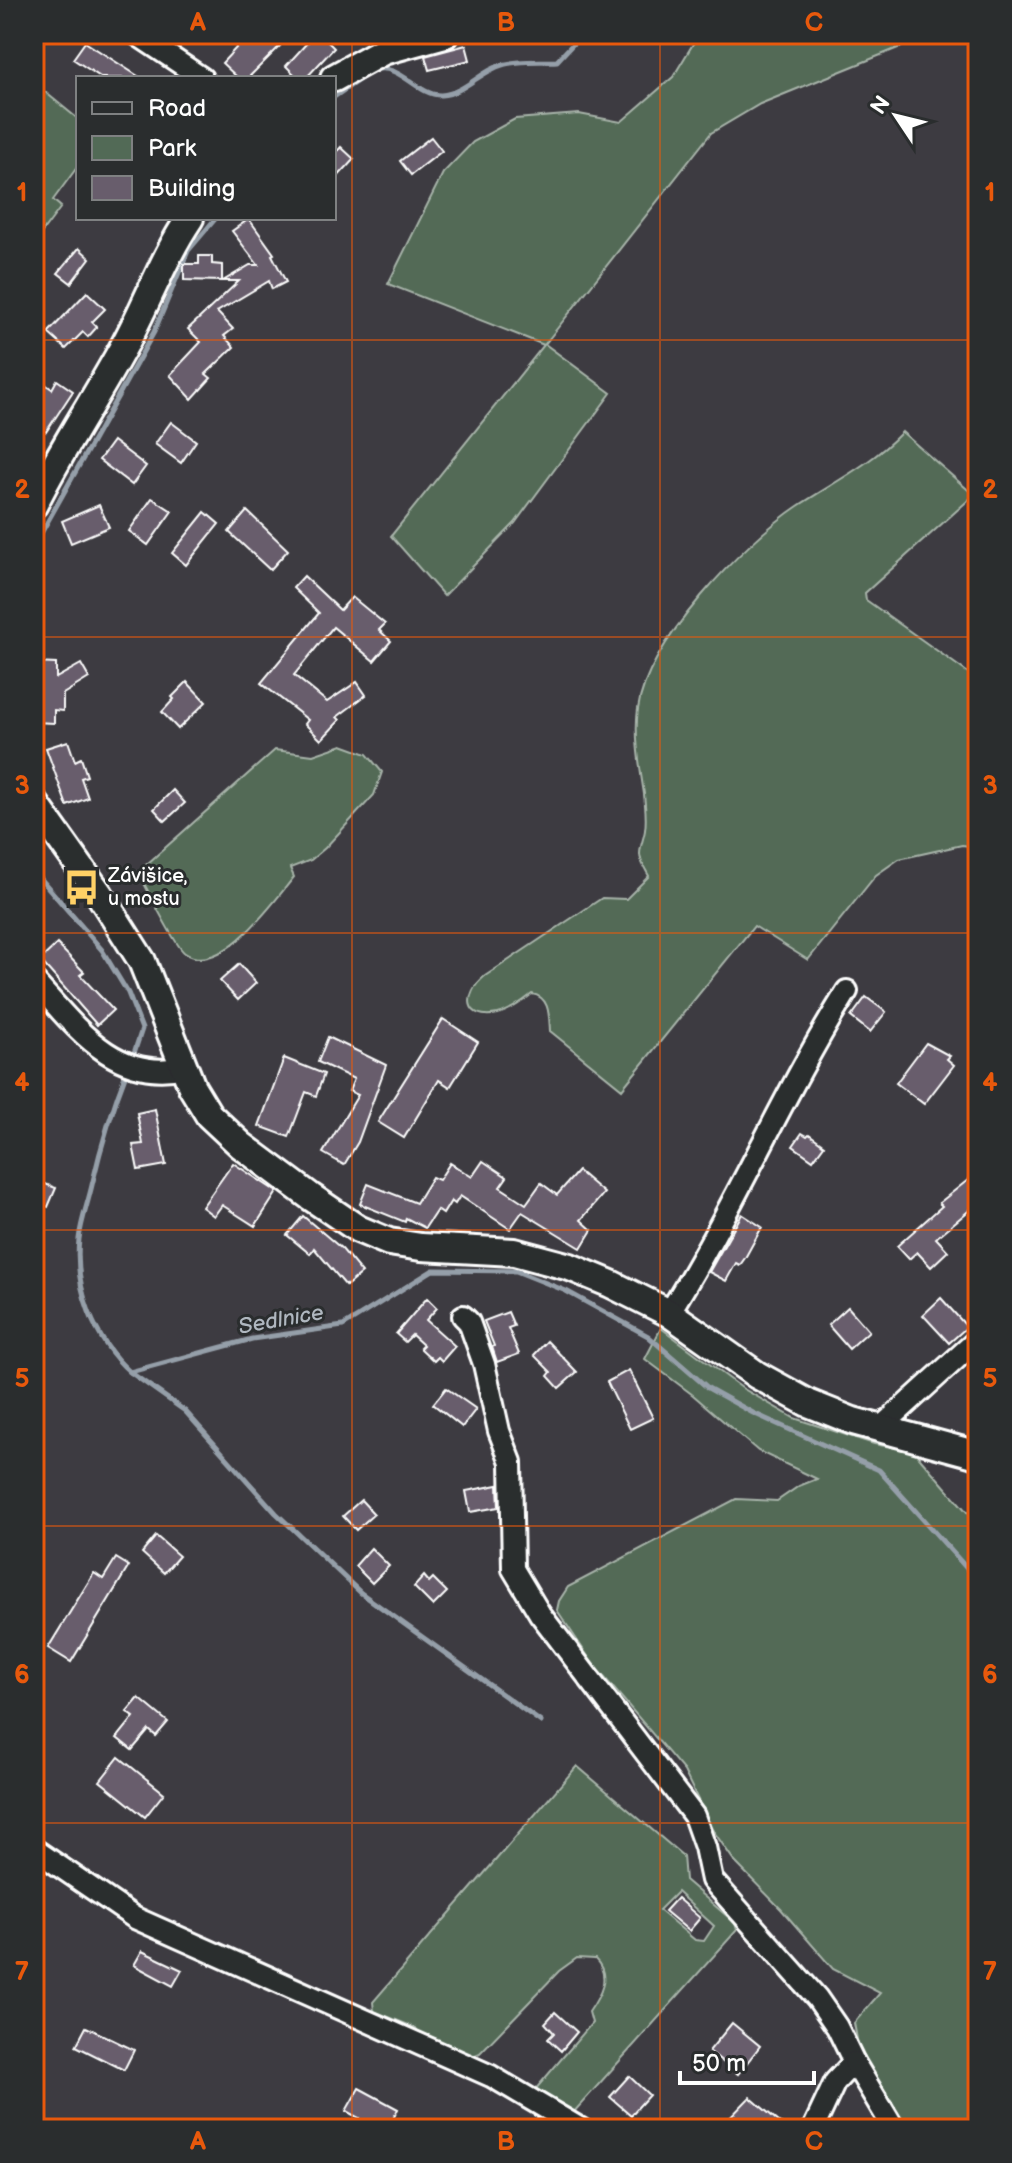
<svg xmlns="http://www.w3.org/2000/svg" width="1012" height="2163" font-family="'Balsamiq Sans',sans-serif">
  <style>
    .green { fill: #526a56; stroke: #a8b4aa; stroke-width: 2; fill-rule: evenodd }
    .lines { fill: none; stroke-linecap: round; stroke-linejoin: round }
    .stream { stroke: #959fa9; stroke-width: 5 }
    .building { fill: #685d6c; stroke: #fff; stroke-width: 2 }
    .minor-casing { stroke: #fff; stroke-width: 26 }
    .major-casing { stroke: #fff; stroke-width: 32 }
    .minor { stroke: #2a2d2e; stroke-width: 20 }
    .major { stroke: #2a2d2e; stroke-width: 26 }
    .grid { fill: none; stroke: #e8590c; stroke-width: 2; stroke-opacity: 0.55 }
    .labels { text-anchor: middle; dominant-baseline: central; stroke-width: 6; stroke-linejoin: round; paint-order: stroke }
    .poi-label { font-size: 20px; fill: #fff; stroke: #2a2d2e; text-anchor: start }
    .water-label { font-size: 22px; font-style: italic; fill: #afb7bf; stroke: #2a2d2e }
    .neatline { fill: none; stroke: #e8590c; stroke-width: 3 }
    .grid-label { font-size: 26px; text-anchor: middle; font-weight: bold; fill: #e8590c }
  </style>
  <rect width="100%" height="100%" fill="#3d3b41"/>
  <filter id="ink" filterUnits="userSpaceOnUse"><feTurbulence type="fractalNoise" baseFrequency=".0125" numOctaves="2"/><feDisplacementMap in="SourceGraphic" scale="16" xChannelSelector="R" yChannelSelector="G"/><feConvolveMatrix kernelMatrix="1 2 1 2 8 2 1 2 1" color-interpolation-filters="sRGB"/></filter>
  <g filter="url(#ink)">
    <g class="green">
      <polygon points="699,34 939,34 903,46 760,104 711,133 545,344 611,393 515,523 444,596 391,536 544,345 388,284 443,173 473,142 515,119 579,114 621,122 673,77"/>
      <polygon points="34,83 78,119 78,166 53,200 61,207 34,243"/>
      <path d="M902,432l72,63 -109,98 1,7 112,80v167l-16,-2 -63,14 -23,16 -68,85 -54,-34 -132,163 -72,-58c-1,-15 0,-34 -18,-37 -10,8 -22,17 -34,20 -33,7 -36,-19 -13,-38l117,-78 24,1 23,-23c-3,-6 -9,-14 -9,-22 0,-8 4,-16 5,-24 2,-12 0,-24 -1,-36 -4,-27 -10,-58 -6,-85 9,-66 106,-167 160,-203 38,-25 72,-41 104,-74z"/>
      <path d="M342,745l25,9 15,18 -8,23 -49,53 -14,12 -21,8 4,9c-19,23 -73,101 -109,76 -10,-6 -39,-67 -47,-81l137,-122 38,5z"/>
      <polygon points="661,1328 742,1388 794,1418 874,1444 914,1451 967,1512 978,1515 978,2129 902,2129 858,2045 854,2023 880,1993 833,1969 781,1909 735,1862 712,1829 684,1771 593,1664 557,1610 559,1601 568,1587 736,1499 777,1501 799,1486 817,1479 758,1451 693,1395 645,1359"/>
      <path d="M577,1766l106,90 2,24 50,43 2,7 -164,183 -39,-22 58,-68 -3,-11c11,-16 23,-36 6,-53l-18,-1 -18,13 -79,82 -9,4 -52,-23 -3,-6 -42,-17 -1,-9zM677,1892l37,34 -10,15 -9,-1 -36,-30z"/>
    </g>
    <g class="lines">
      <g class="stream">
        <path d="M374,70c25,-8 44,26 67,25 22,-1 40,-24 61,-30 16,-5 38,-3 55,-4l25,-27"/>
        <polyline points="334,97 366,75"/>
        <polyline points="34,551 35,544 154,332 188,251 216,218"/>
        <polyline points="34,871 102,950 128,993 142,1029 132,1059"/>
        <path d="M128,1068c-15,38 -27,78 -36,117 -4,18 -11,36 -13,54 -5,49 15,101 51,133l122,-33 91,-13 90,-56 83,1 50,20 82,45 60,52 45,25 126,57 99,111"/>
        <polyline points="130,1372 185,1411 276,1513 361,1593 541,1722"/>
      </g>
    </g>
    <g class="building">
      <polygon points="240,34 268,34 280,46 248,78 238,78 222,63 237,47 233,42"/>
      <polygon points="315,34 320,34 334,48 306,78 298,78 286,66"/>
      <polygon points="85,42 141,78 102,78 73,59"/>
      <polygon points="466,45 470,60 429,70 425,56"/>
      <polygon points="431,137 442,151 411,175 400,161"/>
      <polygon points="341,147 354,159 334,181 334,155"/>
      <polygon points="249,219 274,254 272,255 286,282 272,289 269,281 217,312 233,329 224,336 234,347 206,374 211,378 192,399 170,375 201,342 188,329 239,281 223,281 250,265 258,265 232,231"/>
      <polygon points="79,248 90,258 71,283 58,273"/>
      <polygon points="199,256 212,256 212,264 222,265 222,281 184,280 184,264 199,264"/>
      <polygon points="87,292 105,309 92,322 97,327 88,337 83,332 66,349 48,333"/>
      <polygon points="57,380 73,391 46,432 34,425 34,402 45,384 52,389"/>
      <polygon points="171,422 196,441 181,463 155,444"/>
      <polygon points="113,441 146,466 132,485 99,460"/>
      <polygon points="152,498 172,511 148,545 129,531"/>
      <polygon points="99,505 109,527 71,543 62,521"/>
      <polygon points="247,511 288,550 270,570 229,532"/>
      <polygon points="205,512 219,524 186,565 172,553"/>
      <polygon points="304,576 340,610 352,597 385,624 379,630 391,641 374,661 333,627 294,675 327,702 357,682 366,695 337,717 340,720 321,740 305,724 308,720 261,683 319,613 293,588"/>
      <polygon points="35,663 56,664 56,678 81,664 89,678 63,694 63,711 54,710 54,723 34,722"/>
      <polygon points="187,682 206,702 178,729 162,712 174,699 172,697"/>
      <polygon points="68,741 75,761 81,758 87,776 81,778 88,798 67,806 46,748"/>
      <polygon points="173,790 185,803 165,821 154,809"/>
      <polygon points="57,944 84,972 80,975 113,1010 97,1025 40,960"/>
      <polygon points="239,964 256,983 238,1000 220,981"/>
      <polygon points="866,997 886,1012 870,1032 851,1017"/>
      <polygon points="443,1019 478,1042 450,1087 439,1080 404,1138 378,1122"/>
      <polygon points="328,1037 386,1065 358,1142 344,1165 323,1153 358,1095 349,1091 354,1079 318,1062"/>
      <polygon points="926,1043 950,1056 947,1059 954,1065 924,1104 896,1083"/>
      <polygon points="284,1058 324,1074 316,1096 306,1092 289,1137 259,1126"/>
      <polygon points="155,1109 166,1165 138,1170 133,1145 143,1144 137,1113"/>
      <polygon points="802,1133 807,1136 809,1134 824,1145 813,1160 793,1146"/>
      <polygon points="483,1161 507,1177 500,1187 526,1204 541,1183 557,1195 578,1171 604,1193 581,1220 592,1230 581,1248 522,1212 510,1229 460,1196 455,1204 451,1201 443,1214 437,1210 425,1228 406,1218 405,1222 360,1204 368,1184 416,1203 432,1177 439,1180 450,1163 472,1177"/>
      <polygon points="233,1163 277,1192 255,1226 222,1205 214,1216 202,1207"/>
      <polygon points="978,1172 978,1203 936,1238 948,1251 931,1267 917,1252 909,1259 897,1246 942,1206 939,1203"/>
      <polygon points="34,1180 56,1188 48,1207 34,1201"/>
      <polygon points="742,1214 762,1227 745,1258 740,1265 736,1263 726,1281 709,1272"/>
      <polygon points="303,1216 342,1249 362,1273 346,1286 314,1248 310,1254 287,1235"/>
      <polygon points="427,1298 437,1308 426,1320 455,1346 442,1361 438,1357 434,1361 420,1348 423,1345 412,1335 405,1342 396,1334"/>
      <polygon points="941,1298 967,1327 949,1343 923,1315"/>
      <polygon points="848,1307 869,1331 849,1349 828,1325"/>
      <polygon points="508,1312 514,1326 508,1328 519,1354 497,1362 492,1347 494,1346 484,1321"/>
      <polygon points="547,1341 577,1372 559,1388 548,1376 551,1372 534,1355"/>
      <polygon points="629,1370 653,1418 630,1429 607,1382"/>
      <polygon points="446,1388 476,1409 462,1427 433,1404"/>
      <polygon points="498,1485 499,1507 470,1512 466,1491"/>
      <polygon points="361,1500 374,1514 356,1530 343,1516"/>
      <polygon points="156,1536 179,1556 164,1573 142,1553"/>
      <polygon points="371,1548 389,1566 372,1583 355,1566"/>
      <polygon points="116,1558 129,1566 71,1662 48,1648 94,1573 103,1579"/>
      <polygon points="424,1576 429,1582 433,1578 447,1592 433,1606 414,1587"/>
      <polygon points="139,1698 168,1722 156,1736 149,1730 132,1750 117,1738 134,1717 127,1712"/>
      <polygon points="119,1757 164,1793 145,1817 100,1781"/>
      <polygon points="677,1898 700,1918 689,1931 665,1911"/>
      <polygon points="142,1951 182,1970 173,1986 134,1965"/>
      <polygon points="555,2012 577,2032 561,2051 548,2039 554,2033 545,2023"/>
      <polygon points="732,2023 760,2046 738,2074 709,2051"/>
      <polygon points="86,2027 134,2050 124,2070 76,2046"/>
      <polygon points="629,2076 649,2095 631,2115 610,2097"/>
      <polygon points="359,2088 398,2109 388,2129 354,2129 359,2118 346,2111"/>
      <polygon points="750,2097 787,2129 719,2129"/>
    </g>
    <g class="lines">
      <defs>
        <g id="minor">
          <polyline points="136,34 202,78"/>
          <path d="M34,981c41,45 81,102 150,86"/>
          <path d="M669,1313c65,-104 113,-218 178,-322"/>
          <polyline points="463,1316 469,1322 484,1364 499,1431 511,1462 513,1569 540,1614 694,1816 705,1847 712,1880 817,1998 837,2027 854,2062 835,2082 813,2129"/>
          <polyline points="879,1429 978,1339"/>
          <polyline points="34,1849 135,1918 491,2076 581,2129"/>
          <polyline points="854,2062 894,2129"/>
        </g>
        <g id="major">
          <polyline points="334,78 383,51 445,34"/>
          <path d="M34,504c27,-55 62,-106 91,-160 23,-42 38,-86 65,-126"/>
          <polyline points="34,802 100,895 142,961 192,1087 209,1115 241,1145 311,1197 358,1229 389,1242 421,1247 514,1252 570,1267 611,1284 669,1313 757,1375 808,1403 853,1421 978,1455"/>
        </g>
      </defs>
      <use href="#minor" class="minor-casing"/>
      <use href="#major" class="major-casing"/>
      <use href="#minor" class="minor"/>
      <use href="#major" class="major"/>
    </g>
  </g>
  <path class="grid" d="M352,34v2095M660,34v2095M34,340h944M34,637h944M34,933h944M34,1230h944M34,1526h944M34,1823h944"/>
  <defs>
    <symbol id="bus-bare" viewBox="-9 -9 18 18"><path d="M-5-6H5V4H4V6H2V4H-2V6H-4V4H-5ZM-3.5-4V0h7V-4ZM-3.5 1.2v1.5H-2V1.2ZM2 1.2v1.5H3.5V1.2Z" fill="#ffd166" stroke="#2a2d2e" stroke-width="2.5" paint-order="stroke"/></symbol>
  </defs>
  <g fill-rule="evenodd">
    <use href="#bus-bare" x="56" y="862" width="51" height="51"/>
  </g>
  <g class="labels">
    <g class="poi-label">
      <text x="108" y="876">Závišice,<tspan x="108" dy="23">u mostu</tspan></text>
    </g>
    <g class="water-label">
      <text transform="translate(281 1320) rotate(-10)">Sedlnice</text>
    </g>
  </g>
  <rect width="1012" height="2163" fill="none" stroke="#2a2d2e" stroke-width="88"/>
  <rect x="76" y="76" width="260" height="144" fill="#2a2d2e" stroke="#7f8182" stroke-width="2"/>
  <rect x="92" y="102" width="40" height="12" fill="#2a2d2e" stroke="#7f8182" stroke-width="2"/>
  <text x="148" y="116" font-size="24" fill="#ffffff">Road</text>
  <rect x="92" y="136" width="40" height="24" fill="#526a56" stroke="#7f8182" stroke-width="2"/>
  <text x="148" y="156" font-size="24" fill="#ffffff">Park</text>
  <rect x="92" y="176" width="40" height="24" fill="#685d6c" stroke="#7f8182" stroke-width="2"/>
  <text x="148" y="196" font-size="24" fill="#ffffff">Building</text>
  <g transform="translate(896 116) rotate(305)" stroke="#2a2d2e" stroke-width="6" paint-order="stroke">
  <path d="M0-6L14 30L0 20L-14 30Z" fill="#ffffff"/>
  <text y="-12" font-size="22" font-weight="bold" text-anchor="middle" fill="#ffffff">N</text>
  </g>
  <path d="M680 2071v12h134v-12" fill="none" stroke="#ffffff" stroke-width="4"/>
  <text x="692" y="2071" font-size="24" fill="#ffffff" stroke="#2a2d2e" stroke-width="6" paint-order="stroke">50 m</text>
  <rect x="44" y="44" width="924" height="2075" class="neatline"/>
  <g class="grid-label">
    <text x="198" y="31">A</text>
    <text x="506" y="31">B</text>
    <text x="814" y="31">C</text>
    <text x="22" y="201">1</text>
    <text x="990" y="201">1</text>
    <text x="22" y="498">2</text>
    <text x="990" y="498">2</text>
    <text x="22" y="794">3</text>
    <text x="990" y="794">3</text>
    <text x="22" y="1091">4</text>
    <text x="990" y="1091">4</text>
    <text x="22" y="1387">5</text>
    <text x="990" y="1387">5</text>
    <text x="22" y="1683">6</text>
    <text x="990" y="1683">6</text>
    <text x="22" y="1980">7</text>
    <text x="990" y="1980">7</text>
    <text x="198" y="2150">A</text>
    <text x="506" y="2150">B</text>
    <text x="814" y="2150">C</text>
  </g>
</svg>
